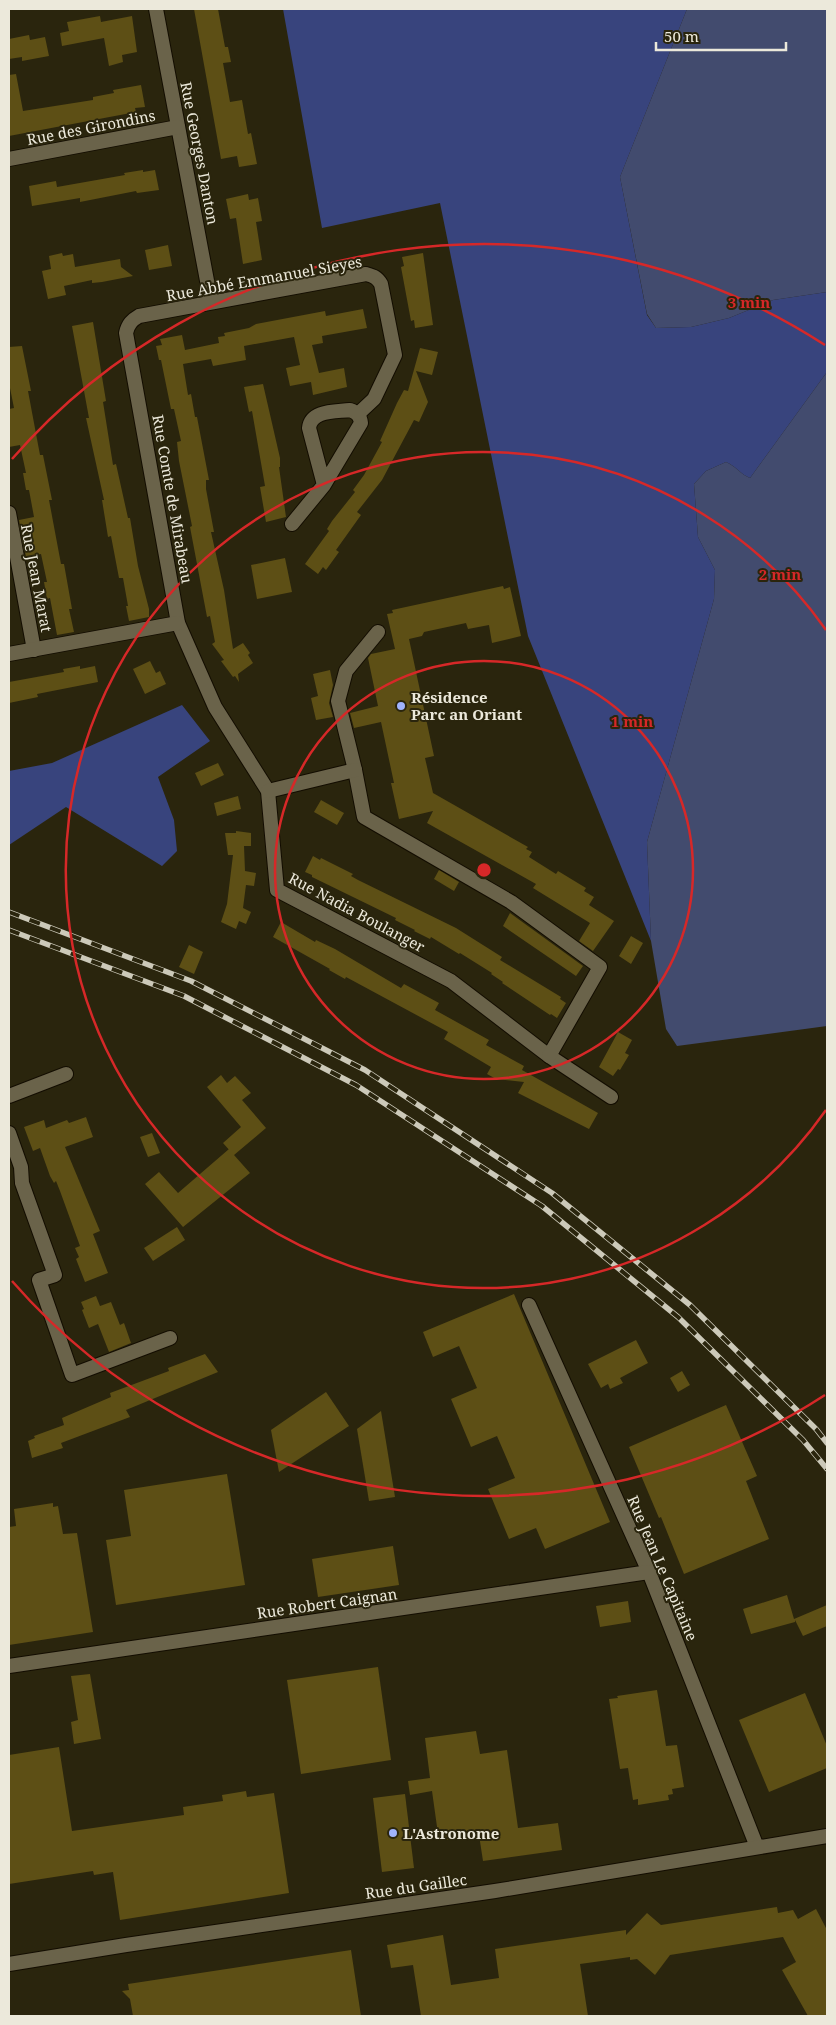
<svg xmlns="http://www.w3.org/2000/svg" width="836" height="2025" font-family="'Noto Serif',serif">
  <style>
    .green { fill: #424b6e }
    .forest { fill: #38447d }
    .building { fill: #5d4f15 }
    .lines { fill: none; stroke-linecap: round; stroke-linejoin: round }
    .street-casing { stroke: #130d00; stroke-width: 16 }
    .street { stroke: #6a634a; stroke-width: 14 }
    .rail-casing { stroke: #ccc9b9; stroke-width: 5.5 }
    .rail { stroke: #2a250d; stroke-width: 4; stroke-dasharray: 11; stroke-linecap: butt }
    .ring { fill: none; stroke: #d62828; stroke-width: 2.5 }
    .poi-dot { fill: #a0b3fd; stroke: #2a250d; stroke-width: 2 }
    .labels { text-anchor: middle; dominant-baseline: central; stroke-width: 4; stroke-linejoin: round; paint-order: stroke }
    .street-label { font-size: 15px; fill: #ece9db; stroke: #2a250d }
    .poi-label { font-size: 15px; font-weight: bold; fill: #ece9db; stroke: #2a250d; text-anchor: start }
    .centre { fill: #d62828; stroke: #2a250d; stroke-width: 2.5 }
    .ring-label { font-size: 15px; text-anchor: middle; font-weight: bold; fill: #d62828; stroke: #2a250d; stroke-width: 4; stroke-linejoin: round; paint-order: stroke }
  </style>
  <rect width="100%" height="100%" fill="#2a250d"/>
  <g class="green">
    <polygon points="687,9 827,9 827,292 773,300 729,318 691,327 656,328 647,314 620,177"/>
    <path d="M827,372v654l-150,20 -11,-17 -15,-88 -4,-99 67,-243 1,-29 -17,-33 -4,-53 12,-13 20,-9c10,4 14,12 24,16z"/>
  </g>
  <g class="forest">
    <path d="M283,9h404l-67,168 27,138 9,13 35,-1 38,-9 44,-18 54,-8v80l-77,106c-10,-4 -14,-12 -24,-16l-20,9 -12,13 4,53 17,33 -1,29 -67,243 4,99 -123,-305 -88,-433 -118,25z"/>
    <polygon points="182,705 210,741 158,777 174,820 177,851 162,866 66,807 9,845 9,771 52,763"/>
  </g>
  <g class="building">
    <polygon points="194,9 218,9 225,47 228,47 231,62 223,63 230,102 242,100 248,134 251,133 257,164 239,167 237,156 221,159"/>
    <polygon points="100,16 101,22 132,16 137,52 122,55 123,62 109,66 104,38 62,46 60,33 69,31 67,22"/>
    <polygon points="29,35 30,40 45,37 49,56 22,61 22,57 9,59 9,39"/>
    <polygon points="16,74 23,111 93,100 93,97 114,93 113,90 141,85 145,107 135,108 136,112 9,136 9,75"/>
    <polygon points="143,170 143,172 155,170 159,190 137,193 136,191 80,202 80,198 32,206 29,186 56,181 57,187 125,175 124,173"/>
    <polygon points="248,194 249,200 258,198 262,221 256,222 262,260 243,264 236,218 230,219 226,199"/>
    <polygon points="168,245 172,266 149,270 145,250"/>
    <polygon points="62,253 63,256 73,254 75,267 120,259 121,267 133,276 102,282 92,283 92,280 64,286 66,295 48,299 42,271 51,269 49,256"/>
    <polygon points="423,253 433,325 415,328 414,320 411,321 401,267 404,266 402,257"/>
    <polygon points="363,309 367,328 322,336 323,343 312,345 319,373 344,368 347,387 313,395 311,382 290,386 286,368 300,365 294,337 244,346 246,360 213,366 211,359 183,364 188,395 191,394 195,417 197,417 209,480 206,480 206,489 214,532 211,532 224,590 233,649 243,643 250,653 248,655 253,663 238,674 239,682 235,676 233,677 221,661 224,660 212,644 215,642 210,616 207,617 190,527 192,526 179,461 177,442 181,441 174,409 171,409 161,360 159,360 156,346 162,345 160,339 182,335 185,350 219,343 218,337 225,336 224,333 249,328 256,324 325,311 326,316"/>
    <polygon points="93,322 106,401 103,402 113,465 116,464 128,518 130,518 138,566 149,609 149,617 129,621 126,606 128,606 123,578 119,578 111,536 108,537 102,500 104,500 86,418 89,418 72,326"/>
    <polygon points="22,346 31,391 28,391 40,455 43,455 52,500 49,500 61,564 64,564 72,609 69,609 74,632 57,635 50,598 47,599 44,582 47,582 41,554 26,557 19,520 34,517 29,490 26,490 23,473 26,473 20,445 9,447 9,409 14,408 9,383 9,347"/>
    <polygon points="420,348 438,352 432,375 416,371 428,402 419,422 414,420 382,480 357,512 361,515 336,550 339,552 326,570 323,567 318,574 305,564 329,531 327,529 332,521 355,492 353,490 364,475 382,442 380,441 397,403 404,390 408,391"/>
    <polygon points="263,384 280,458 280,467 279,467 286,517 266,522 260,487 265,486 252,411 249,412 244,387"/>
    <polygon points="285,558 292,592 257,599 251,565"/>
    <polygon points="503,586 504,589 510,587 521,636 492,643 489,625 468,629 466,623 424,632 422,636 409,639 434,756 425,758 433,793 528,847 526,849 532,852 529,857 556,874 558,871 586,888 584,891 594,897 589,905 614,921 593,951 579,941 590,923 533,888 536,884 427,823 433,811 399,819 391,783 394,783 381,722 354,728 350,713 378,706 368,658 371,654 395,649 387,614 393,613 392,610"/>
    <polygon points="150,661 156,673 160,671 166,684 145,694 133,669"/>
    <polygon points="80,666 80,669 95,666 98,682 37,694 38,697 9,703 9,682 64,672 63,669"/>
    <polygon points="330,670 333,685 329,703 333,717 316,720 311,698 318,696 313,674"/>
    <polygon points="218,763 224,775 201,786 195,773"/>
    <polygon points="238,796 241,809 217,816 214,803"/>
    <polygon points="321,800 344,813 337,825 314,812"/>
    <polygon points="236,831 251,833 251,846 244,846 245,871 256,873 254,886 246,885 243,908 251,912 246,924 239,921 236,929 221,922 227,904 233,855 228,855 225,833 236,833"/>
    <polygon points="313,856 320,860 321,858 353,874 351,876 358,880 456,928 502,957 500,960 561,997 560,999 566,1003 557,1018 551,1014 550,1015 502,983 503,982 491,974 492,973 460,953 459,954 431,937 430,939 414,931 415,930 395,920 396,918 312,877 312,875 305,872"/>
    <polygon points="439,870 459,882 454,891 434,879"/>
    <polygon points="510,913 583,966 576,976 503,926"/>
    <polygon points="281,922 315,942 316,940 335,949 401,988 404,984 439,1003 435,1010 489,1040 486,1045 524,1066 522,1070 598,1113 589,1129 518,1093 524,1082 496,1079 487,1074 491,1067 444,1039 448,1032 346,977 345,979 329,970 330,969 273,937"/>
    <polygon points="631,936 643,943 631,964 619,956"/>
    <polygon points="189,945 203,952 194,974 179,967"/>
    <polygon points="618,1032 632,1040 625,1053 629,1055 620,1070 618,1069 613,1076 599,1067"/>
    <polygon points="221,1075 227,1083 235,1076 251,1093 242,1100 266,1128 234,1155 250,1173 183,1227 145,1184 159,1172 178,1193 229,1149 231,1152 223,1143 241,1127 207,1087"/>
    <polygon points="86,1117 93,1137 65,1147 100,1231 93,1234 108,1273 85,1282 76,1259 79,1257 75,1248 80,1246 60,1191 56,1181 54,1183 50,1176 40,1148 33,1151 24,1127 44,1120 46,1128 67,1120 69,1123"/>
    <polygon points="152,1133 160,1153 148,1157 140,1137"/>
    <polygon points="177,1227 185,1240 153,1261 144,1248"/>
    <polygon points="514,1294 610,1522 545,1549 536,1528 509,1539 488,1489 515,1478 497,1436 471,1447 451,1399 477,1388 459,1346 433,1357 423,1332"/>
    <polygon points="96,1296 100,1306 111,1302 120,1325 124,1323 131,1343 109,1352 98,1324 89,1328 82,1310 84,1309 81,1302"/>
    <polygon points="636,1340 648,1363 620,1378 623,1383 610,1389 608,1384 601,1388 588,1364"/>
    <polygon points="205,1354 218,1372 126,1410 130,1417 61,1443 63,1448 32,1458 28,1441 35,1438 34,1436 64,1425 62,1418 111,1397 110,1393 169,1371 168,1368"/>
    <polygon points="682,1371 690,1385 678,1392 670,1378"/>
    <polygon points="326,1392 349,1426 279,1472 271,1430"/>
    <polygon points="726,1405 757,1476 746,1481 769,1539 684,1574 661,1517 659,1518 629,1447"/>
    <polygon points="381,1411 395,1497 369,1501 357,1429"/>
    <polygon points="227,1474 245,1585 116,1605 106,1540 131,1536 124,1490"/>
    <polygon points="53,1503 53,1507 58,1506 63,1534 77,1533 93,1632 9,1645 9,1527 16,1526 14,1509"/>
    <polygon points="393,1546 399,1585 318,1597 312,1559"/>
    <polygon points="787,1595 794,1619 827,1605 827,1626 803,1636 795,1620 795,1622 751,1634 743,1609"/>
    <polygon points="628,1601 631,1622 600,1627 596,1606"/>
    <polygon points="378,1667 391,1760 301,1774 287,1680"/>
    <polygon points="90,1674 101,1739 74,1744 71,1722 78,1720 71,1676"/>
    <polygon points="657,1690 666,1746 677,1745 684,1787 672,1789 673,1794 668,1795 669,1800 638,1805 638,1799 633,1800 628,1768 620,1769 609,1699 618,1698 617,1696"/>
    <polygon points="805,1693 827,1746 827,1768 769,1792 739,1720"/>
    <polygon points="476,1731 480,1754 507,1750 518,1828 558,1823 562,1850 483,1861 479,1835 439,1841 432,1791 410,1795 408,1781 430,1778 425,1738"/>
    <polygon points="59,1747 72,1831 184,1815 183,1807 223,1801 222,1795 246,1791 247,1797 274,1793 289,1893 120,1920 113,1872 94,1875 93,1871 9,1884 9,1755"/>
    <polygon points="405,1794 414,1868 382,1872 373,1798"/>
    <polygon points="777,1907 778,1913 793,1910 798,1919 816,1909 827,1930 827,2016 808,2016 782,1970 796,1962 783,1937 670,1955 655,1975 637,1959 630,1960 630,1957 580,1964 588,2016 421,2016 413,1965 391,1968 387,1945 443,1935 451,1985 499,1978 495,1949 626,1930 626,1935 647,1913 661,1925"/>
    <polygon points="351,1950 361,2016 133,2016 130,1999 122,1991 129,1990 128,1984"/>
  </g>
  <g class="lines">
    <defs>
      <g id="street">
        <polyline points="156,9 211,302"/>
        <polyline points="9,159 178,127"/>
        <path d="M358,414l16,-15 21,-44 -14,-71c-4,-7 -8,-8 -15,-10l-227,42c-7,4 -11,8 -13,17l52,290 37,84 53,84 9,99 174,91 98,75 62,41"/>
        <polyline points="9,513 34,650"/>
        <path d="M292,524l32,-39 37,-62c-1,-8 -5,-11 -11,-13 -15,2 -39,0 -41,18l15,57"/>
        <polyline points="378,632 346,671 338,701 355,770 364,817 511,902 600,967 549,1056"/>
        <polyline points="9,654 178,623"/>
        <polyline points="268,791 355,770"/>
        <polyline points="9,1096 66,1074"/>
        <polyline points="9,1133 21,1167 22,1183 55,1275 39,1280 72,1375 170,1338"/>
        <polyline points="529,1305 649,1572 757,1847"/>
        <polyline points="9,1666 649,1572"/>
        <polyline points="9,1964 126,1945 495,1891 827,1836"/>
      </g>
    </defs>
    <use href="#street" class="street-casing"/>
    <use href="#street" class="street"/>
    <defs>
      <g id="rail">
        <polyline points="9,912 191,981 365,1070 552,1193 690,1305 816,1429 827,1443"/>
        <polyline points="9,930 184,996 356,1085 542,1206 678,1317 803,1440 827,1469"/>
      </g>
    </defs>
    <use href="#rail" class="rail-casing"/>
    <use href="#rail" class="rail"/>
  </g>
  <g class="ring">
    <circle cx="484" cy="870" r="209"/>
    <path d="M826 1110A418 418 0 1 1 826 630"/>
    <path d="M825 1395A626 626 0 0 1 12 1281M12 459A626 626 0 0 1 825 345"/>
  </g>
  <g class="poi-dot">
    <circle cx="401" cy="706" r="5"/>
    <circle cx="393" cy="1833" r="5"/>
  </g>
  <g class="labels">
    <g class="street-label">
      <text transform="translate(91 127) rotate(-11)">Rue des Girondins</text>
      <text transform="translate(200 153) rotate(79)">Rue Georges Danton</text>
      <text transform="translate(264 278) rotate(-10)">Rue Abbé Emmanuel Sieyes</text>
      <text transform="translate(173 499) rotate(80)">Rue Comte de Mirabeau</text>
      <text transform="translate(37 578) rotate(79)">Rue Jean Marat</text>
      <text transform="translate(357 912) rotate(28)">Rue Nadia Boulanger</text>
      <text transform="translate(663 1568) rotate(67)">Rue Jean Le Capitaine</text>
      <text transform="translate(327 1603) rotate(-8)">Rue Robert Caignan</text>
      <text transform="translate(416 1886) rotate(-8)">Rue du Gaillec</text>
    </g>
    <g class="poi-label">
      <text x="411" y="697">Résidence<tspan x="411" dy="17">Parc an Oriant</tspan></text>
      <text x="403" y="1833">L'Astronome</text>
    </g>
  </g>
  <circle cx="484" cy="870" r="8" class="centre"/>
  <g class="ring-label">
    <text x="749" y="308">3 min</text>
    <text x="780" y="580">2 min</text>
    <text x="632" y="727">1 min</text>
  </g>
  <rect width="836" height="2025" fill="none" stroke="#ece9db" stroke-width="20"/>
  <path d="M656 42v8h130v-8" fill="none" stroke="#ece9db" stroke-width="2.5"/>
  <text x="664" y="42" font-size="15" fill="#ece9db" stroke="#2a250d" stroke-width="4" paint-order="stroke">50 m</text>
</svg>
